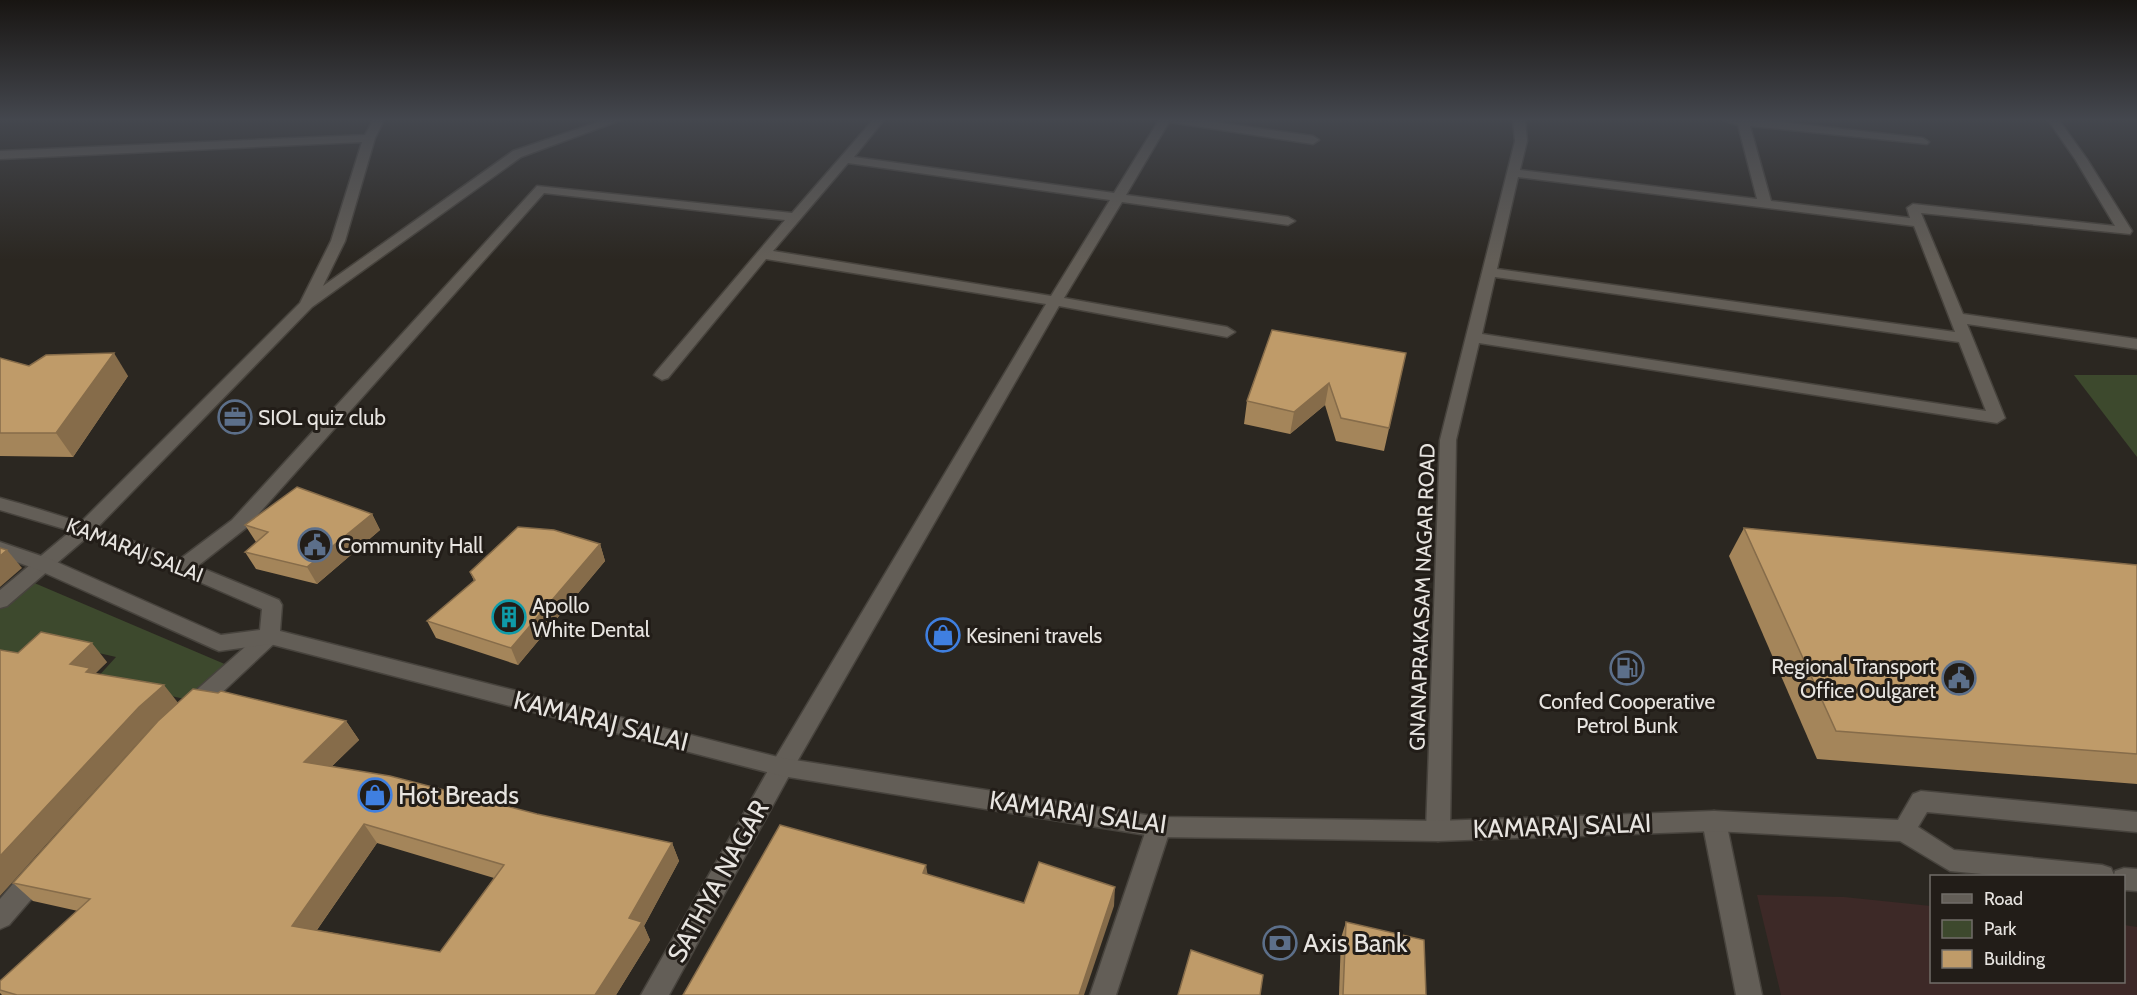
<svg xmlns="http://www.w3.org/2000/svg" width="2137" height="995" font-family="Cabin,sans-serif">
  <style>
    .commercial { fill: #3d2927 }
    .green { fill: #3d492d }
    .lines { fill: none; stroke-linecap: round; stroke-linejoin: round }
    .street-casing { stroke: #47433d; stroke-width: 3 }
    .secondary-casing { stroke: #47433d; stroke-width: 3 }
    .street { fill: #635e57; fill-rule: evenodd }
    .secondary { fill: #635e57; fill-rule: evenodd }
    .wall { fill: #a4855a; fill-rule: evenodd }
    .shaded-wall { fill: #866c4a }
    .building { fill: #bf9b69; stroke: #866c4a; stroke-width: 1.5; fill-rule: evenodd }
    .labels { text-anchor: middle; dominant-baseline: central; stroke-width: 6; stroke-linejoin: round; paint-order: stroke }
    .poi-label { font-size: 21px; fill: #e7e4e0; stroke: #221d18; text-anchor: start }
    .street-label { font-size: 21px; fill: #e7e4e0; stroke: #221d18 }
    .near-street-label { font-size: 26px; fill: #e7e4e0; stroke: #221d18 }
    .near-poi-label { font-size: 26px; fill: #e7e4e0; stroke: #221d18; text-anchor: start }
  </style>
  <rect width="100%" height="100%" fill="#2b2721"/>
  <polygon class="commercial" points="1757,895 1844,897 1931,906 1932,982 2124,982 2124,925 2137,927 2137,995 1781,995"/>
  <g class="green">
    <polygon points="2074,375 2137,375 2137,457"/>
    <polygon points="32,582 227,665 189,700 96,679 116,657 60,644 0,672 0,609"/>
  </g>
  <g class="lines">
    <defs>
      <g id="street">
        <polygon points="373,120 384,120 375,138 345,241 323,286 513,151 604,120 621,120 521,157 312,307 92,533 7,606 0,608 0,590 78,525 300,303 331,241 362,142 0,159 0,151 365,135"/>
        <path d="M873,120h11l-30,37 260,36 45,-73h41l113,16 6,4 -6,4 -144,-22 -43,73 162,22 7,4 -7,4 -166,-23 -58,96 163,29 8,5 -8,5 -168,-31 -269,468 -121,221h-28l133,-235 272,-456 -280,-45 -98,119 -6,2 -8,-5 2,-3 129,-152 -241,-27 -298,335 -56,44 -7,2 -7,-2 -3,-5 3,-5 56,-42 305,-334 255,27zM848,163l262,37 -59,96 -278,-45z"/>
        <path d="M1513,120h12l2,21 -7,29 237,29 -19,-74 -15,-5h39l161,18 6,4 -2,2 -177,-18 21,75 139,17 -3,-10 6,-4 202,22 -40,-67 -27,-39h11l28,39 45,72 -2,3 -209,-21 42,101 174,25v10l-170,-25 38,94 -8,5 -518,-80 -23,97 -6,391 -4,7 -8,3 -8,-3 -4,-7 14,-391 75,-299zM1518,177l396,49 41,106 -458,-63zM1495,277l464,65 27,69 -504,-77z"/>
        <polygon points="270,628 277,631 280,636 277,641 199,714 191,717 183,714 180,708 183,702 263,631"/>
        <polygon points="1714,811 1722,814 1726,821 1762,995 1736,995 1702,821 1706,814"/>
        <polygon points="1159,817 1167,820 1171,827 1116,995 1090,995 1147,827 1151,820"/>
        <polygon points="38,862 47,865 50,873 47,881 9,925 0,929 0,899 29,865"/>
      </g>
      <path id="secondary" d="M0,498c96,26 187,63 279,102l3,5 -2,26 502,127 377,59 279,4 276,-10 184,9 15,-26 8,-3 216,21v20l-210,-20 -9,15 36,23 148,15 9,3 3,7 1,-4 9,-3 13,1v22l-13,-1v-14h-121l-53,-5 -50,-30 -186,-10 -276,10 -279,-4 -377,-61 -512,-132 -51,7 -7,-3 -176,-79 -36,-13v-14l50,17 171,76 39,-5 2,-21 -104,-45 -80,-31 -78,-23z"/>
    </defs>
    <use href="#street" class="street-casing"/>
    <use href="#secondary" class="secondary-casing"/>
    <use href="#street" class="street"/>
    <use href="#secondary" class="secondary"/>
  </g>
  <g class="wall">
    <polygon points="1406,353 1384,451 1336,441 1325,405 1290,434 1244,424 1247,401"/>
    <polygon points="0,358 29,366 128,376 73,457 0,456"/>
    <polygon points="372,514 380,530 317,584 256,569 245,552 257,542 256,542 245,525"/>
    <polygon points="1744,528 2137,565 2137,784 1817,759 1729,556"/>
    <polygon points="600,544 605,561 518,665 436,638 427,621 474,581 470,572"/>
    <path d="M18,653l89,9 -12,11 83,30 168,18 13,19 -27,26 205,48 135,29 7,18 -35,65 6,14 -34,55h-614l-2,-2v-12l78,-70 -45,-10 -20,-18 141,-158zM377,843l117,35 -54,74 -123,-22z"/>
    <polygon points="1346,922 1426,995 1339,995 1341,938"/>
  </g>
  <g class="shaded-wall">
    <polygon points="114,353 128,376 73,457 56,433"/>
    <polygon points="1329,383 1325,405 1290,434 1294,412"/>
    <polygon points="372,514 380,530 317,584 307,567"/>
    <polygon points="600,544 605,561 518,665 511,648"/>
    <polygon points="7,550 22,568 0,587 0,556"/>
    <polygon points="92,643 107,662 95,674 106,687 70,664"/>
    <polygon points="164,685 179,704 154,725 0,896 0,856 139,707"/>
    <polygon points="346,721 359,740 317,781 304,762"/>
    <polygon points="364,824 377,843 307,944 292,926"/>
    <polygon points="672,843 679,861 644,926 650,940 616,995 595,995 629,918"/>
    <polygon points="926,865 929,883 923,873"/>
    <polygon points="1115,887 1114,906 1084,995 1079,995"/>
  </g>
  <g class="building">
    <polygon points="1272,330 1406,353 1389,428 1341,418 1329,383 1294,412 1247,401"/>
    <polygon points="114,353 56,433 0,433 0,358 29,366 46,355"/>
    <polygon points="297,487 372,514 307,567 245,552 268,532 245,525"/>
    <polygon points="518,527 554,530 600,544 511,648 427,621 475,580 470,572"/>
    <polygon points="1744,528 2137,565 2137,754 1836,731"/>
    <polygon points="0,548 7,550 0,556"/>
    <polygon points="41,632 92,643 70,664 90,668 86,672 164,685 139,707 0,856 0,650 18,653"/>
    <path d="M193,689l25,4 3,-2 125,30 -42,41 86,14 147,38 135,29 -43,75 13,4 -47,73h-578l-17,-5v-9l90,-82 -77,-16 145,-162zM364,824l140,41 -64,87 -148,-26z"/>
    <polygon points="780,825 926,865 923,873 1024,903 1039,862 1115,887 1079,995 683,995"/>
    <polygon points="1346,922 1424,940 1426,995 1343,995"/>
    <polygon points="1191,950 1263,975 1260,995 1178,995"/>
  </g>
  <linearGradient id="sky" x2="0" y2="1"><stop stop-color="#181512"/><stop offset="0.46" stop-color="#44474e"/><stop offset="1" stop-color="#44474e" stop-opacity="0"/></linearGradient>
  <rect width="2137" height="260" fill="url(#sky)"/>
  <defs>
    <symbol id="office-ring" viewBox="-11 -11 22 22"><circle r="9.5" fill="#221d18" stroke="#5c6f8a" stroke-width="1.5"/><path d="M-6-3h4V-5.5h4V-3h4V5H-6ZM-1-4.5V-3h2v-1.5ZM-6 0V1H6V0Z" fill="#5c6f8a"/></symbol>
    <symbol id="civic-ring" viewBox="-11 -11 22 22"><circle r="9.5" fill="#221d18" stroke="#5c6f8a" stroke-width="1.5"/><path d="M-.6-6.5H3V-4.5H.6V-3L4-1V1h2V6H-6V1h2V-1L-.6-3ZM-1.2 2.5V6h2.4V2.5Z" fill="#5c6f8a"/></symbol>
    <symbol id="building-ring" viewBox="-11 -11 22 22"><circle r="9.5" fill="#221d18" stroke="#0f9aa8" stroke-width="1.5"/><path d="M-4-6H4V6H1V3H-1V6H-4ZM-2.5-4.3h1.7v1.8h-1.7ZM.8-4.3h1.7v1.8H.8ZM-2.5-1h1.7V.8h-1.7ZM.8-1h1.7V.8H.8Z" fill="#0f9aa8"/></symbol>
    <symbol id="shop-ring" viewBox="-11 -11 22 22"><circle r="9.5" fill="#221d18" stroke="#3f7fe0" stroke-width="1.5"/><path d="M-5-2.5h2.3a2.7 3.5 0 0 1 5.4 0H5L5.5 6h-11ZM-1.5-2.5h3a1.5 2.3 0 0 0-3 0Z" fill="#3f7fe0"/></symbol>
    <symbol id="fuel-ring" viewBox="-11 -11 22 22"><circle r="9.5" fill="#221d18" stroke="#5c6f8a" stroke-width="1.5"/><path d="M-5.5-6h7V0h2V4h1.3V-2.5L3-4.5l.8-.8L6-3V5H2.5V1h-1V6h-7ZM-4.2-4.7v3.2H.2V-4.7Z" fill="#5c6f8a"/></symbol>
    <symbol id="bank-ring" viewBox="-11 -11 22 22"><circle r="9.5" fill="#221d18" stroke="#5c6f8a" stroke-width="1.5"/><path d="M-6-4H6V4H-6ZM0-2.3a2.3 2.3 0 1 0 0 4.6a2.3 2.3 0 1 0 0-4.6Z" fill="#5c6f8a"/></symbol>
  </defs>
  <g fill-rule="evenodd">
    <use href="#office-ring" x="216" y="398" width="38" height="38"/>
    <use href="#civic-ring" x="296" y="526" width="38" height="38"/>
    <use href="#building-ring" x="490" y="598" width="38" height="38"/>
    <use href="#shop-ring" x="924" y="616" width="38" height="38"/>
    <use href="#fuel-ring" x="1608" y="649" width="38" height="38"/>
    <use href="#civic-ring" x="1940" y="659" width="38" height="38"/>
    <use href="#shop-ring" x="356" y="776" width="38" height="38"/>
    <use href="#bank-ring" x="1261" y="924" width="38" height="38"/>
  </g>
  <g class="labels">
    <g class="poi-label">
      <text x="258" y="417">SIOL quiz club</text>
      <text x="338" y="545">Community Hall</text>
      <text x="532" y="605">Apollo<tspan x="532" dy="24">White Dental</tspan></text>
      <text x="966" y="635">Kesineni travels</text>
      <text x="1936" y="666" text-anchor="end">Regional Transport<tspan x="1936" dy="24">Office Oulgaret</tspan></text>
      <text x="1627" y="701" text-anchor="middle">Confed Cooperative<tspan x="1627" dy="24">Petrol Bunk</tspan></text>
    </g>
    <g class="street-label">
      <text transform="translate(135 550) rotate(21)">KAMARAJ SALAI</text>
      <text transform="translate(1422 597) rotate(-88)">GNANAPRAKASAM NAGAR ROAD</text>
    </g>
    <g class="near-street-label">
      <text transform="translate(601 721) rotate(14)">KAMARAJ SALAI</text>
      <text transform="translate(1078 812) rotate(8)">KAMARAJ SALAI</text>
      <text transform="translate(1562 826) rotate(-2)">KAMARAJ SALAI</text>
      <text transform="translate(718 881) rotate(-61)">SATHYA NAGAR</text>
    </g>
    <g class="near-poi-label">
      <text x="398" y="795">Hot Breads</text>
      <text x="1303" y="943">Axis Bank</text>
    </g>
  </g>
  <rect x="1930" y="875" width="195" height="108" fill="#221d18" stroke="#716d68" stroke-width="1.5"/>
  <rect x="1942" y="894" width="30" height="9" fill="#635e57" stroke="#716d68" stroke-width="1.5"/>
  <text x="1984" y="905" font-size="18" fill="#e7e4e0">Road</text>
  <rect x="1942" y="920" width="30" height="18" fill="#3d492d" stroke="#716d68" stroke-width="1.5"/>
  <text x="1984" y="935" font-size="18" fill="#e7e4e0">Park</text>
  <rect x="1942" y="950" width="30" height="18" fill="#bf9b69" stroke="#716d68" stroke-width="1.5"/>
  <text x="1984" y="965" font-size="18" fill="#e7e4e0">Building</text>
</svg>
